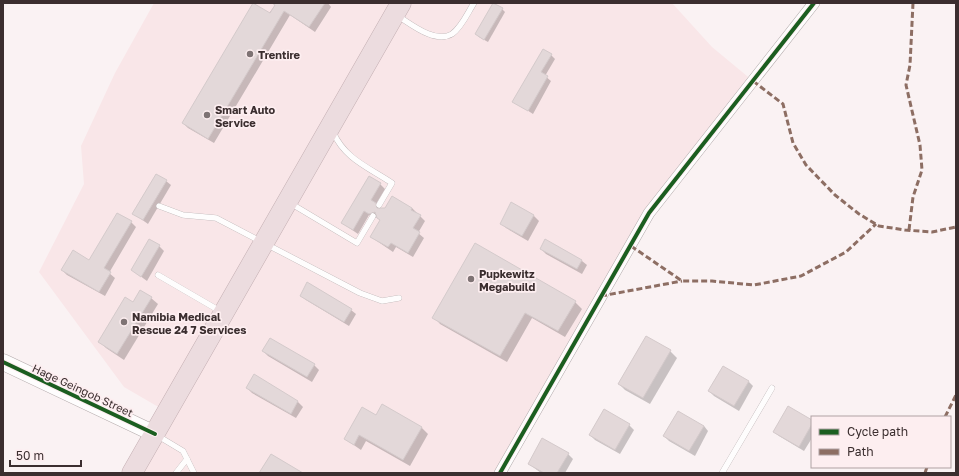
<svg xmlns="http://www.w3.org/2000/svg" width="959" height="476" font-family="'Golos Text',sans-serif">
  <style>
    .built { fill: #f9e6e8 }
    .shadow { fill: #0003 }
    .building { fill: #e3d8d9; stroke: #d4cacb }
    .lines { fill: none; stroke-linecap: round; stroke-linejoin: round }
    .lane-casing { stroke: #b2a9aa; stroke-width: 6 }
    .street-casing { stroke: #b2a9aa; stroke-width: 12 }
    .secondary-casing { stroke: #b2a9aa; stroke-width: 17 }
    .highway-casing { stroke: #c4afb3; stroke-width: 21 }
    .lane { stroke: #fefdfd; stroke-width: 5.5 }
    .street { stroke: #fefdfd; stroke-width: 11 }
    .secondary { stroke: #fefdfd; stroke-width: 16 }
    .highway { stroke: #ecdcdf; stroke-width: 20 }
    .quiet { stroke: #8d6e63; stroke-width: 3; stroke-dasharray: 6 3; stroke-linecap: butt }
    .cycleway-casing { stroke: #fdeef0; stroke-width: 6 }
    .cycleway { stroke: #1b5e20; stroke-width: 4 }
    .poi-dot { fill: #7e7374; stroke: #fdeef0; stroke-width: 1.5 }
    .labels { text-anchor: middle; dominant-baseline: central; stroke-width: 3.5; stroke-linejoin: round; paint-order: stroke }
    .poi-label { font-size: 11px; font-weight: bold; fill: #3b2e2f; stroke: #fdeef0; text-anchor: start }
    .street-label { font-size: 11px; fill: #3b2e2f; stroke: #fdeef0 }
  </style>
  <rect width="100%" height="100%" fill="#faf2f3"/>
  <polygon class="built" points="154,3 672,3 712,47 753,81 649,213 500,473 132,473 167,412 124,387 39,272 84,184 81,146 115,73"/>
  <g class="shadow">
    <polygon points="277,3 328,3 331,7 315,32 290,15 214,143 188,128 183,123"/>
    <polygon points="502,9 505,12 488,42 479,37 476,34"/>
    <polygon points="551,55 555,59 545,76 551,81 533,114 513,101"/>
    <polygon points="166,181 171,185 148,224 134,214"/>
    <polygon points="380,184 385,189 376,204 380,209 412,208 425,221 418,233 424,238 413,257 396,247 393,252 371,237 381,220 378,217 375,218 369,215 358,234 342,223"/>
    <polygon points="512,204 534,216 539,221 528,241 506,228 501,223"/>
    <polygon points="131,222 136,227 109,273 115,278 105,296 67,275 62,270 90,261"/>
    <polygon points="159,246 164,251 147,281 132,270"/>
    <polygon points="541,249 582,261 587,265 582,274 546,254"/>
    <polygon points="301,296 351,310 356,314 349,326 306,300"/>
    <polygon points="151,298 158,304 124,360 106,348 100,342 133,303"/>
    <polygon points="575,302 582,309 565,337 532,318 507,362 440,324 434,317"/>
    <polygon points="263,351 314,365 319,370 312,382 268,356"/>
    <polygon points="670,351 677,358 650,404 625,390 619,384"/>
    <polygon points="254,376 298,402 303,407 296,418 252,393 247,388"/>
    <polygon points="748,381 753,386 739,411 714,396 709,391"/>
    <polygon points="376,416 421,427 428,434 410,466 366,441 361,450 345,439"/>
    <polygon points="812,421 812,438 804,451 779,436 774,432"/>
    <polygon points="629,425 634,430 620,454 595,440 590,435"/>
    <polygon points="704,426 708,431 695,456 669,441 664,436"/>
    <polygon points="568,454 573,459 565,473 541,473 529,464"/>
  </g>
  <g class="building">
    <polygon points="253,3 270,13 275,5 272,3 325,3 309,27 284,11 208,139 182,123"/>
    <polygon points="493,3 503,8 484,40 475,34"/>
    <polygon points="543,49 552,54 541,72 548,76 528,111 512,102"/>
    <polygon points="156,174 167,180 143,220 132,214"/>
    <polygon points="369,176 381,183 371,200 376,203 377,208 385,208 392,196 412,208 411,210 421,215 413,228 420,232 408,253 391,243 388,247 370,237 380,220 377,218 375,212 369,214 364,211 353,230 341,223"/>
    <polygon points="511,202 534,215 522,236 500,224"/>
    <polygon points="117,213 132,221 104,268 111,272 99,292 61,270 73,250 89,260"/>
    <polygon points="149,239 160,245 141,277 131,270"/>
    <polygon points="545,239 582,260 577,269 540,249"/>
    <polygon points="475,243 576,301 558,331 525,313 500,356 432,318"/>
    <polygon points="307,282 352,309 344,322 300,296"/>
    <polygon points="140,290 152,297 117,354 98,342 125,297 133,302"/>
    <polygon points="646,336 671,350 643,398 618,384"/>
    <polygon points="270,338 315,364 307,377 262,351"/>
    <polygon points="723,366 749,381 734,406 708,391"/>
    <polygon points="254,374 298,401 291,414 246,388"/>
    <polygon points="382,404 422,427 403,460 359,435 354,445 344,439 362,407 376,415"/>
    <polygon points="788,406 812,420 812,424 799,447 773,432"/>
    <polygon points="604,409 630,424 615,450 589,435"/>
    <polygon points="678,411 704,426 689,451 663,436"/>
    <polygon points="542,438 569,453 557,473 544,473 528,464"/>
    <polygon points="271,454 303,473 259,473"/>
  </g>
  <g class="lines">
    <defs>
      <g id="lane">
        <path d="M398,16c13,8 37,28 54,18 10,-7 16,-22 22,-31"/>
        <path d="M333,132c12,27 35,35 59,51l-13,22"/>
        <polyline points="290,203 357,243 373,216"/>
        <polyline points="159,206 183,215 216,218 360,293 382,301 399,298"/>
        <polyline points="158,275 220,311"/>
        <polyline points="158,436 183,451 194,473"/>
        <polyline points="176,473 187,459"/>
        <polyline points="722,473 772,388"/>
      </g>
      <polyline id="street" points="500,473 649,213 814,3"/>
      <polyline id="secondary" points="3,362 155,434"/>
      <polyline id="highway" points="132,473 401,3"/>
    </defs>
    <use href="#lane" class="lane-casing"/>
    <use href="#street" class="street-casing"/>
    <use href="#secondary" class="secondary-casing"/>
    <use href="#highway" class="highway-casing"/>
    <use href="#lane" class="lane"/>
    <use href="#street" class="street"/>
    <use href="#secondary" class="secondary"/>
    <use href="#highway" class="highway"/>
    <g class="quiet">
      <polyline points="753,81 783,104 793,143 806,165 835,195 859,214 879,226 905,230 932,232 956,227"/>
      <polyline points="909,230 913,197 922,170 920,145 906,85 910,65 913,3"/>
      <polyline points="631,246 682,281 712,281 754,285 801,276 846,252 876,224"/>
      <polyline points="601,296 682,281"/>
      <polyline points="945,417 956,395"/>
      <polyline points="925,473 927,467"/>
    </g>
    <defs>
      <g id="cycleway">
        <polyline points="3,362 155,434"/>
        <polyline points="500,473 649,213 814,3"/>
      </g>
    </defs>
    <use href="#cycleway" class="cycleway-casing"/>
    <use href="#cycleway" class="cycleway"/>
  </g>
  <g class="poi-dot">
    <circle cx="250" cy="54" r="4"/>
    <circle cx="207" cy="115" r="4"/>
    <circle cx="471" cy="279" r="4"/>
    <circle cx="124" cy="322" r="4"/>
  </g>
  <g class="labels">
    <g class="poi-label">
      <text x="258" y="54">Trentire</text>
      <text x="215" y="109">Smart Auto<tspan x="215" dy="13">Service</tspan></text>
      <text x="479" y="273">Pupkewitz<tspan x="479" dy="13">Megabuild</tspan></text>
      <text x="132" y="316">Namibia Medical<tspan x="132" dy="13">Rescue 24 7 Services</tspan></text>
    </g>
    <g class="street-label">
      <text transform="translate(83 390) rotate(25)">Hage Geingob Street</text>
    </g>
  </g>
  <rect width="959" height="476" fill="none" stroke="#3b2e2f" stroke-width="8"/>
  <rect x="811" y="416" width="140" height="52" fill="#fdeef0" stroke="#afa1a3"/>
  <rect x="819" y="429" width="20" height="6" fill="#1b5e20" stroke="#afa1a3"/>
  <text x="847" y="436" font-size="12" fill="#3b2e2f">Cycle path</text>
  <rect x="819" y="449" width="20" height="6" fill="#8d6e63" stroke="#afa1a3"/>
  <text x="847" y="456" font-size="12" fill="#3b2e2f">Path</text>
  <path d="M10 460v6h71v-6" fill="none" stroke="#3b2e2f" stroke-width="2"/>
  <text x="16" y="460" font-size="12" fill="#3b2e2f" stroke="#fdeef0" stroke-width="3" paint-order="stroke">50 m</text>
</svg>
